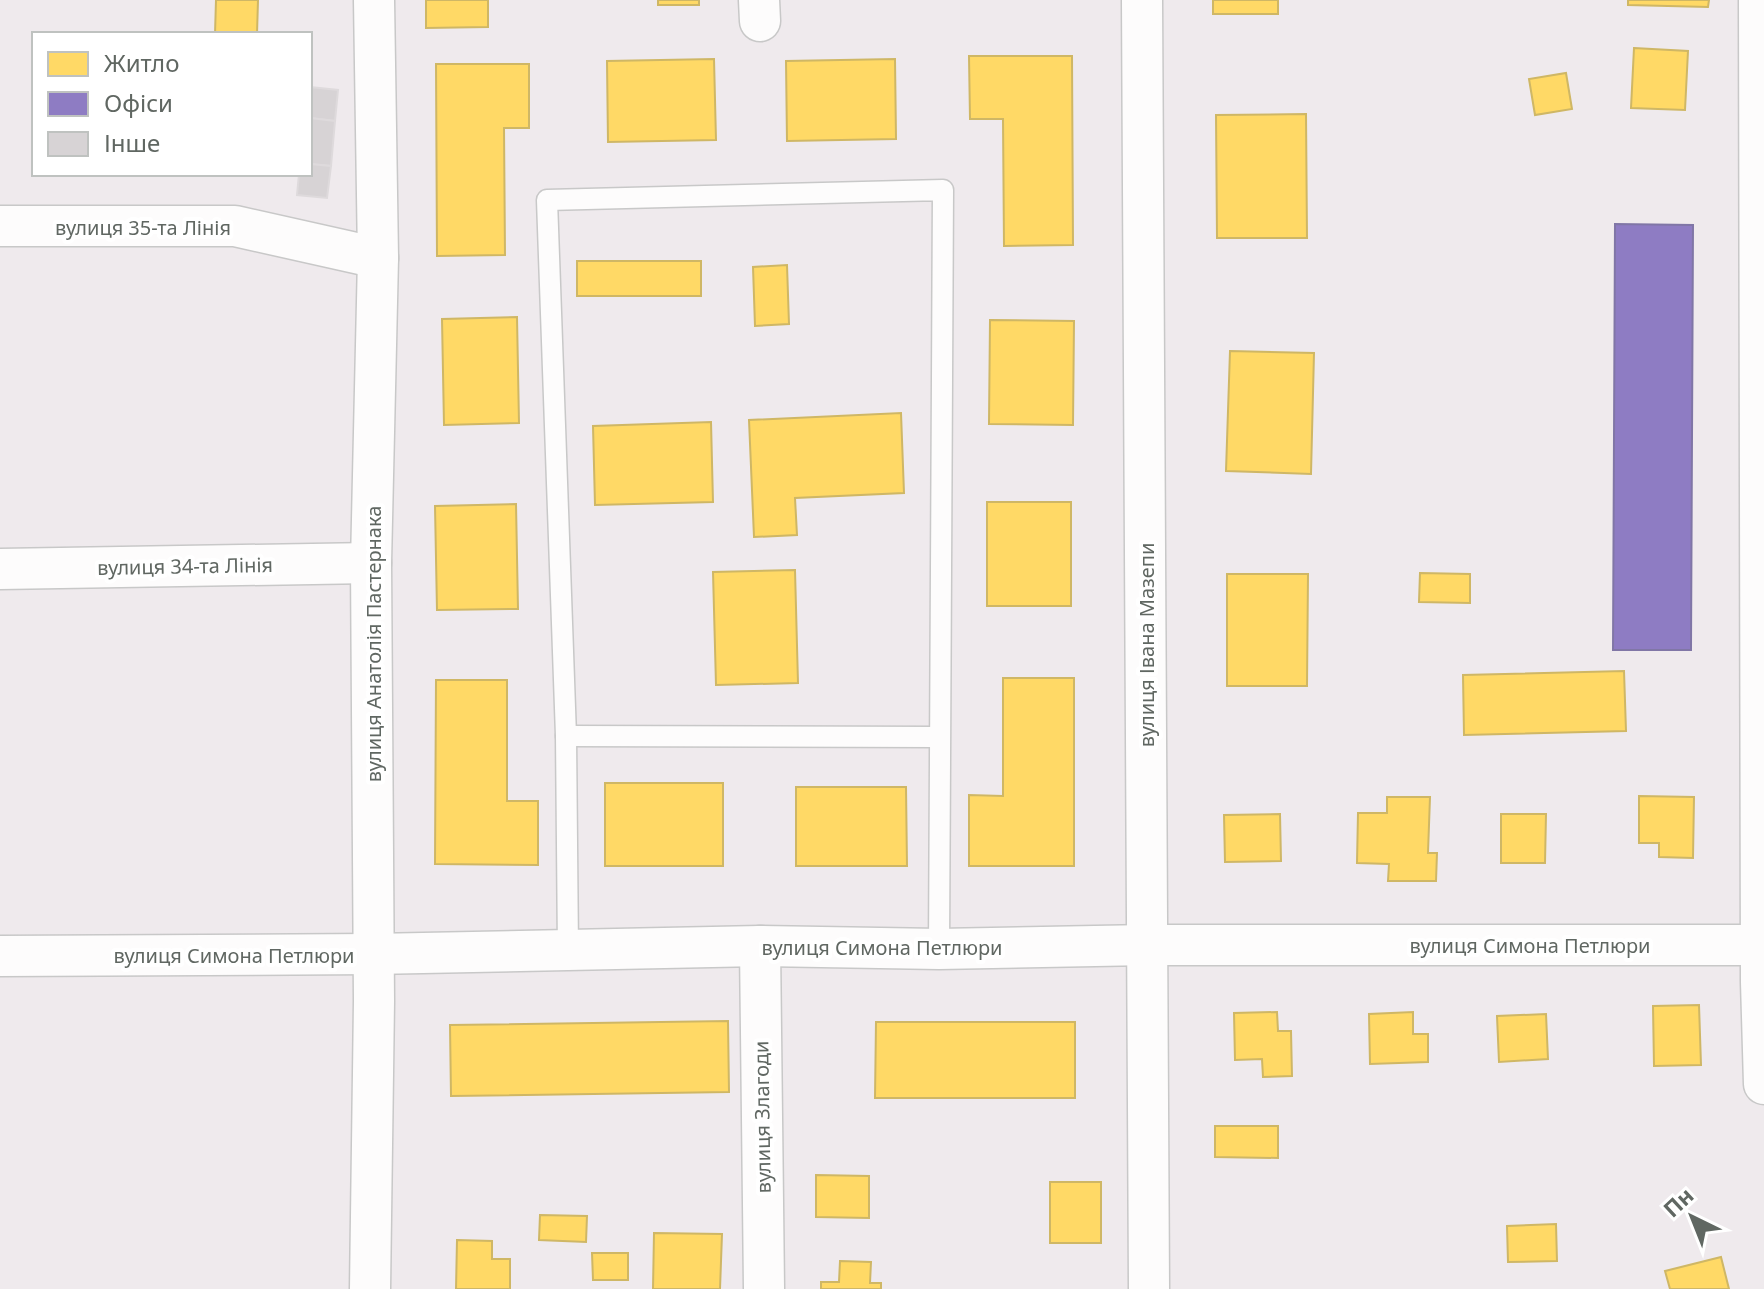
<svg xmlns="http://www.w3.org/2000/svg" width="1764" height="1289" font-family="'Noto Sans',sans-serif">
  <style>
    .homes { fill: #ffd966; stroke: #cfb765; stroke-width: 2 }
    .offices { fill: #8e7cc3; stroke: #8076a6; stroke-width: 2 }
    .building { fill: #d7d3d5; stroke: #dedadc; stroke-width: 2 }
    .lines { fill: none; stroke-linecap: round; stroke-linejoin: round }
    .lane-casing { stroke: #c8c8c8; stroke-width: 23 }
    .street-casing { stroke: #c8c8c8; stroke-width: 43 }
    .lane { stroke: #fdfcfc; stroke-width: 20 }
    .street { stroke: #fdfcfc; stroke-width: 40 }
    .labels { text-anchor: middle; dominant-baseline: central; stroke-width: 8; stroke-linejoin: round; paint-order: stroke }
    .street-label { font-size: 20px; fill: #606762; stroke: #fff }
  </style>
  <rect width="100%" height="100%" fill="#efeaed"/>
  <g class="homes">
    <polygon points="216,0 258,0 257,34 215,34"/>
    <polygon points="426,0 488,0 488,27 426,28"/>
    <rect x="658" y="0" width="41" height="5"/>
    <rect x="1213" y="0" width="65" height="14"/>
    <polygon points="1628,0 1709,0 1708,7 1628,5"/>
    <polygon points="1634,48 1688,51 1685,110 1631,108"/>
    <polygon points="969,56 1072,56 1073,245 1004,246 1003,119 970,119"/>
    <polygon points="714,59 716,140 608,142 607,61"/>
    <polygon points="895,59 896,139 787,141 786,61"/>
    <polygon points="436,64 529,64 529,128 504,128 505,255 437,256"/>
    <polygon points="1566,73 1572,109 1535,115 1529,79"/>
    <polygon points="1306,114 1307,238 1217,238 1216,115"/>
    <rect x="577" y="261" width="124" height="35"/>
    <polygon points="787,265 789,324 755,326 753,267"/>
    <polygon points="517,317 519,423 444,425 442,319"/>
    <polygon points="990,320 1074,321 1073,425 989,424"/>
    <polygon points="1230,351 1314,353 1311,474 1226,471"/>
    <polygon points="901,413 904,493 795,498 797,535 754,537 749,420"/>
    <polygon points="711,422 713,502 595,505 593,426"/>
    <rect x="987" y="502" width="84" height="104"/>
    <polygon points="516,504 518,609 437,610 435,506"/>
    <polygon points="795,570 798,683 716,685 713,572"/>
    <polygon points="1420,573 1470,574 1470,603 1419,602"/>
    <polygon points="1227,574 1308,574 1307,686 1227,686"/>
    <polygon points="1624,671 1626,731 1464,735 1463,675"/>
    <polygon points="1003,678 1074,678 1074,866 969,866 969,795 1003,796"/>
    <polygon points="436,680 507,680 507,801 538,801 538,865 435,864"/>
    <rect x="605" y="783" width="118" height="83"/>
    <polygon points="796,787 906,787 907,866 796,866"/>
    <polygon points="1639,796 1694,797 1693,858 1659,857 1659,843 1639,843"/>
    <polygon points="1387,797 1430,797 1428,853 1437,853 1436,881 1388,881 1389,864 1357,863 1358,813 1387,813"/>
    <polygon points="1280,814 1281,861 1225,862 1224,815"/>
    <polygon points="1501,814 1546,814 1545,863 1501,863"/>
    <polygon points="1699,1005 1701,1065 1654,1066 1653,1006"/>
    <polygon points="1277,1012 1278,1031 1291,1031 1292,1076 1263,1077 1262,1059 1235,1060 1234,1013"/>
    <polygon points="1413,1012 1413,1034 1428,1034 1428,1062 1370,1064 1369,1014"/>
    <polygon points="1546,1014 1548,1059 1499,1062 1497,1016"/>
    <polygon points="728,1021 729,1092 451,1096 450,1025"/>
    <polygon points="876,1022 1075,1022 1075,1098 875,1098"/>
    <polygon points="1215,1126 1278,1126 1278,1158 1215,1157"/>
    <polygon points="816,1175 869,1176 869,1218 816,1217"/>
    <rect x="1050" y="1182" width="51" height="61"/>
    <polygon points="540,1215 587,1216 586,1242 539,1240"/>
    <polygon points="1556,1224 1557,1261 1508,1262 1507,1226"/>
    <polygon points="654,1233 722,1234 720,1289 653,1289"/>
    <polygon points="457,1240 492,1241 492,1259 510,1259 510,1289 456,1289"/>
    <polygon points="592,1253 628,1253 628,1280 593,1280"/>
    <polygon points="1721,1257 1729,1289 1670,1289 1665,1271"/>
    <polygon points="840,1261 871,1262 870,1283 881,1283 881,1289 821,1289 821,1282 839,1282"/>
  </g>
  <polygon class="offices" points="1615,224 1693,225 1691,650 1613,650"/>
  <g class="building">
    <polygon points="310,87 338,90 335,121 310,118"/>
    <polygon points="310,118 335,121 331,166 310,164"/>
    <polygon points="310,164 331,166 327,198 297,195 299,174 310,174"/>
  </g>
  <g class="lines">
    <defs>
      <g id="lane">
        <polyline points="566,736 939,737"/>
        <polyline points="568,951 566,736 547,200 943,190 939,949"/>
      </g>
      <g id="street">
        <polyline points="759,0 760,21"/>
        <polyline points="1142,0 1149,1289"/>
        <polyline points="1759,0 1761,982 1764,1084"/>
        <polyline points="0,226 235,226 378,258"/>
        <polyline points="0,569 371,563"/>
        <polyline points="760,946 764,1289"/>
        <polyline points="0,956 373,954 760,946 939,949 1148,945 1764,945"/>
        <polyline points="370,1289 374,1001 371,563 378,258 374,0"/>
      </g>
    </defs>
    <use href="#lane" class="lane-casing"/>
    <use href="#street" class="street-casing"/>
    <use href="#lane" class="lane"/>
    <use href="#street" class="street"/>
  </g>
  <g class="labels">
    <g class="street-label">
      <text x="143" y="227">вулиця 35-та Лінія</text>
      <text transform="translate(185 566) rotate(-1)">вулиця 34-та Лінія</text>
      <text transform="translate(373 644) rotate(-90)">вулиця Анатолія Пастернака</text>
      <text transform="translate(1146 645) rotate(-90)">вулиця Івана Мазепи</text>
      <text x="1530" y="945">вулиця Симона Петлюри</text>
      <text x="882" y="947">вулиця Симона Петлюри</text>
      <text x="234" y="955">вулиця Симона Петлюри</text>
      <text transform="translate(762 1117) rotate(-91)">вулиця Злагоди</text>
    </g>
  </g>
  <rect x="32" y="32" width="280" height="144" fill="#ffffff" stroke="#bfc2c0" stroke-width="2"/>
  <rect x="48" y="52" width="40" height="24" fill="#ffd966" stroke="#bfc2c0" stroke-width="2"/>
  <text x="104" y="72" font-size="24" fill="#606762">Житло</text>
  <rect x="48" y="92" width="40" height="24" fill="#8e7cc3" stroke="#bfc2c0" stroke-width="2"/>
  <text x="104" y="112" font-size="24" fill="#606762">Офіси</text>
  <rect x="48" y="132" width="40" height="24" fill="#d7d3d5" stroke="#bfc2c0" stroke-width="2"/>
  <text x="104" y="152" font-size="24" fill="#606762">Інше</text>
  <g transform="translate(1692 1217) rotate(317)" stroke="#ffffff" stroke-width="6" paint-order="stroke">
  <path d="M0-6L14 30L0 20L-14 30Z" fill="#606762"/>
  <text y="-12" font-size="22" font-weight="bold" text-anchor="middle" fill="#606762">Пн</text>
  </g>
</svg>
